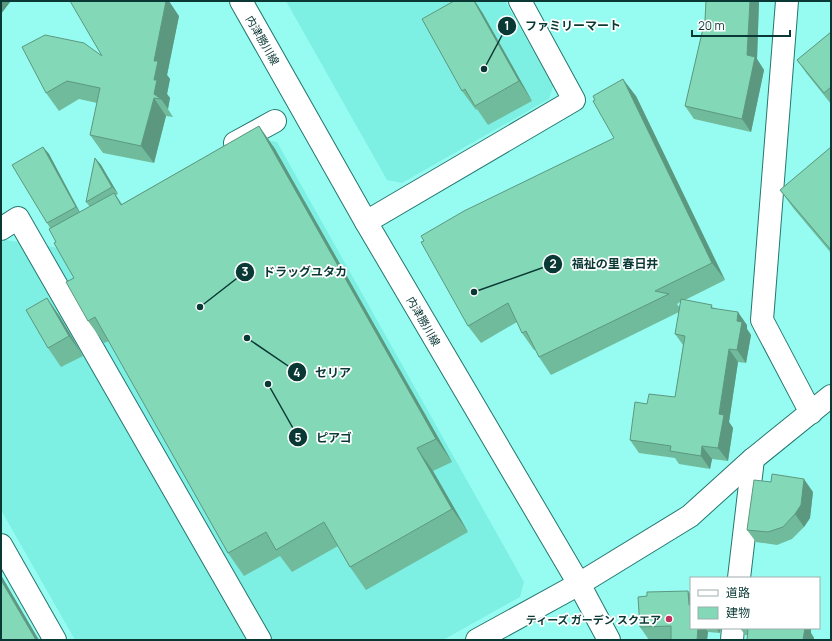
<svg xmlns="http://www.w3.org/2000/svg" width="832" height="641" font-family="Manrope,'Noto Sans JP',sans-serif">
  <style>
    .built { fill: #7eefe3 }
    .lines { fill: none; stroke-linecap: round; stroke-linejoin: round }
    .minor-casing { stroke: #25776f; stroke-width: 24 }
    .secondary-casing { stroke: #25776f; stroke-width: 24 }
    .minor { stroke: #fff; stroke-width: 22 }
    .secondary { stroke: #fff; stroke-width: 22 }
    .wall { fill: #71bb9d; fill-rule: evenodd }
    .shaded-wall { fill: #5c9880 }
    .building { fill: #83d9b7; stroke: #5c9880 }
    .poi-dot { fill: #be305e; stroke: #fff; stroke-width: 1.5 }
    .labels { text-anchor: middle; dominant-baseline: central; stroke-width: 3.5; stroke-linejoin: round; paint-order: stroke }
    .street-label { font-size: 11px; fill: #0a3835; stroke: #fff }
    .poi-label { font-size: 11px; font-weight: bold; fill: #0a3835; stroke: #fff; text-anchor: end }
    .leader { fill: none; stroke: #0a3835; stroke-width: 1.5 }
    .callout-dot { fill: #0a3835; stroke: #fff; stroke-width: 1.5 }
    .mark-label { font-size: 12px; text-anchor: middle; font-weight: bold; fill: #fff }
    .callout-label { font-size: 12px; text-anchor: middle; font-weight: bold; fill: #0a3835; stroke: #fff; stroke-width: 3.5; stroke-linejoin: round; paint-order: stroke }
  </style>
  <rect width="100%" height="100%" fill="#96fcf1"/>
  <g class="built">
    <polygon points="286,1 505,1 553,86 549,99 402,183 387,180"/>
    <polygon points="262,139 277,142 524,582 520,597 443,640 75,640 1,510 1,243 5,240 67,249"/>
  </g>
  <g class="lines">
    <defs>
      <g id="minor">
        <polyline points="787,1 762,320 811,413"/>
        <polyline points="235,143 275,121"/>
        <polyline points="366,222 574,100 520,1"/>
        <polyline points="1,229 18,218 260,640"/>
        <polyline points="1,545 55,640"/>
        <polyline points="739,578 753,459"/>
        <polyline points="477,640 579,584 690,516 753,459 831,396"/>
        <polyline points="732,640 733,628"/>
      </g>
      <polyline id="secondary" points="241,1 366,222 579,584 609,640"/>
    </defs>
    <use href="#minor" class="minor-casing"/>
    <use href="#secondary" class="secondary-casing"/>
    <use href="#minor" class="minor"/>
    <use href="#secondary" class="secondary"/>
  </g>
  <g class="wall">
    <polygon points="706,1 759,1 757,59 764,70 751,132 694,119 685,106 705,20"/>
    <polygon points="482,12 532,101 488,125 477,109 476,110 462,91"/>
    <polygon points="179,16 167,75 170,79 167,94 170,98 168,109 173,117 166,116 154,163 103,153 90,135 97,103 79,99 59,111 46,93 102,56"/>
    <polygon points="831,32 831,104 807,74 797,60"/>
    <path d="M636,96l89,184 -40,20 30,8 32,17v4l4,6 -5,28 -8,-1 -9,60 4,6 -5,33 -16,-2 -2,10 -31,-5 -4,-6 -36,-5 -9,-13 17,-36 28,-7 8,-52 -8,-11 4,-22 -128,63 -12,-18 -3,-7h-2l-12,-17 -5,-11 -36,21 -13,-17 146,-188zM680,302v6l-3,-4z"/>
    <polygon points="259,126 275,149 452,462 433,471 468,532 366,590 350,567 338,546 292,572 280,556 244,576 228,553 109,341 104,343 88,321 74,278 56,242 50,228 47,223 43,147 49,154 80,212 90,207 86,202 95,158 101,165 118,194 116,195 122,204"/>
    <polygon points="831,147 831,253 794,209 780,190"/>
    <polygon points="47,298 60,317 83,356 61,367 48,348"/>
    <polygon points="813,492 810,518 804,527 792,539 777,545 756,542 747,530"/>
    <polygon points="638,597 691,628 721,628 720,633 708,632 707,640 649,640 640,627"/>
    <polygon points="740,628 811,628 811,633 814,638 745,635"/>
  </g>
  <g class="shaded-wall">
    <polygon points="1,1 11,1 1,14"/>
    <polygon points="166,1 169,1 179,16 167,75 170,79 167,94 170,98 168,109 161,99 154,94 154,61"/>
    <polygon points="474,1 475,1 482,12 532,101 519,81"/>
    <polygon points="750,1 759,1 757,59 764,70 751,132 742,119 747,55"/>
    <polygon points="623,79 636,96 725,280 712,263"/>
    <polygon points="154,98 166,116 154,163 141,146"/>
    <polygon points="259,126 275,149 452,462 436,439"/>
    <polygon points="43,147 49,154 81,215 76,207"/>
    <polygon points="95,158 101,165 118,194 112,187"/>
    <polygon points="47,298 60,317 83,356 69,336"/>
    <polygon points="738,312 747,325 747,329 751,335 746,363 737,350 737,321"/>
    <polygon points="729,349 738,362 729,422 733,428 728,461 718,448 719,414"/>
    <polygon points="702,446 712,459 710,469 701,456"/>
    <polygon points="417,448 433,471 468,532 452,509"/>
    <polygon points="804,479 813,492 810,518 804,527 795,514"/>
    <polygon points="1,575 39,640 36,640 1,580"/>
    <polygon points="688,591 691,595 691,609 689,605"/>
    <polygon points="698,628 705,628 708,632 707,640 697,640"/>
    <polygon points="716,628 721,628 720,633"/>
    <polygon points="803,628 811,628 811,633 814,638 814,640 803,640"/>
  </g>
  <g class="building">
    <polygon points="70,1 166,1 154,61 158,61 154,80 157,80 154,94 161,99 154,98 141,146 90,135 100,88 67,81 46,93 22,47 45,35 84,43 102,56"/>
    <polygon points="454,1 474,1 519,81 475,106 465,89 462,91 422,19"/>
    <polygon points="706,1 750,1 747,55 755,57 742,119 685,106 705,20"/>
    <polygon points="831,32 831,87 824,93 797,60"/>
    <polygon points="623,79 712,263 655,291 669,294 539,357 526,331 522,333 508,303 468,326 421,242 424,241 421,236 464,211 614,138 593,101 595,100 593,96"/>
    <polygon points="259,126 436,439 417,448 452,509 350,567 324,522 276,550 266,532 228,553 95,317 88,321 66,282 74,278 54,243 56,242 49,229 114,193 121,205"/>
    <polygon points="43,147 76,207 47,223 12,165"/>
    <polygon points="831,147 831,250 780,190"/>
    <polygon points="95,158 112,187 86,202"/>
    <polygon points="47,298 69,336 48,348 26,310"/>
    <polygon points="681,299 712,305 711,308 738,312 737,321 742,322 737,350 729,349 719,414 724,415 718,448 702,446 701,456 670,451 671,446 630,440 635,402 647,404 649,394 675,397 685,336 675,334"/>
    <polygon points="772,474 804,479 801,505 795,514 783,527 768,532 747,530 754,480 771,482"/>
    <polygon points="1,580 36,640 1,640"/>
    <polygon points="688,591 689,605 691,605 691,628 698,628 697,640 671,640 671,626 640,627 638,597 647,596 647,592"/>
    <polygon points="748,628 805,628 803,640 747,640"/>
  </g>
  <circle class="poi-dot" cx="669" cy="619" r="4"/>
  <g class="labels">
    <g class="street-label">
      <text transform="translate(263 40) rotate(60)">内津勝川線</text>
      <text transform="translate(424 321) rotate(60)">内津勝川線</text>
    </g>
    <g class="poi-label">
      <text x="661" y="619">ティーズ ガーデン スクエア</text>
    </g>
  </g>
  <path class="leader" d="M484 69L507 26M474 292L553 264M200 307L245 272M247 338L297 372M268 384L298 437"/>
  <g class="callout-dot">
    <circle cx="484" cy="69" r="4"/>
    <circle cx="474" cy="292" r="4"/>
    <circle cx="200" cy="307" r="4"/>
    <circle cx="247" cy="338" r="4"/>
    <circle cx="268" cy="384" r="4"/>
    <circle cx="507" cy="26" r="10"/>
    <circle cx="553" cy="264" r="10"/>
    <circle cx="245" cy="272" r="10"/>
    <circle cx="297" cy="372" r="10"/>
    <circle cx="298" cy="437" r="10"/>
  </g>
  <g class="mark-label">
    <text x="507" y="30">1</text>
    <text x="553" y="268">2</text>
    <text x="245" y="276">3</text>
    <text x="297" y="377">4</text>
    <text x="298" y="442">5</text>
  </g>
  <g class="callout-label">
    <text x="573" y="30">ファミリーマート</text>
    <text x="615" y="268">福祉の里 春日井</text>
    <text x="305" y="276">ドラッグユタカ</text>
    <text x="333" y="377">セリア</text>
    <text x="334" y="442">ピアゴ</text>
  </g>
  <rect width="832" height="641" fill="none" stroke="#0a3835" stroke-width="4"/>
  <rect x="690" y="577" width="130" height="52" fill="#ffffff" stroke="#9dafae"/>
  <rect x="698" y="590" width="20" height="6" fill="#ffffff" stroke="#9dafae"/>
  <text x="726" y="597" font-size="12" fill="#0a3835">道路</text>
  <rect x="698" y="607" width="20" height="12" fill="#83d9b7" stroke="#9dafae"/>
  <text x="726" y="617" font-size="12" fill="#0a3835">建物</text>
  <path d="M692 30v6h98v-6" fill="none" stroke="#0a3835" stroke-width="2"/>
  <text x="698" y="30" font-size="12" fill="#0a3835" stroke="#ffffff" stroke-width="3" paint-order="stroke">20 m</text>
</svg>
